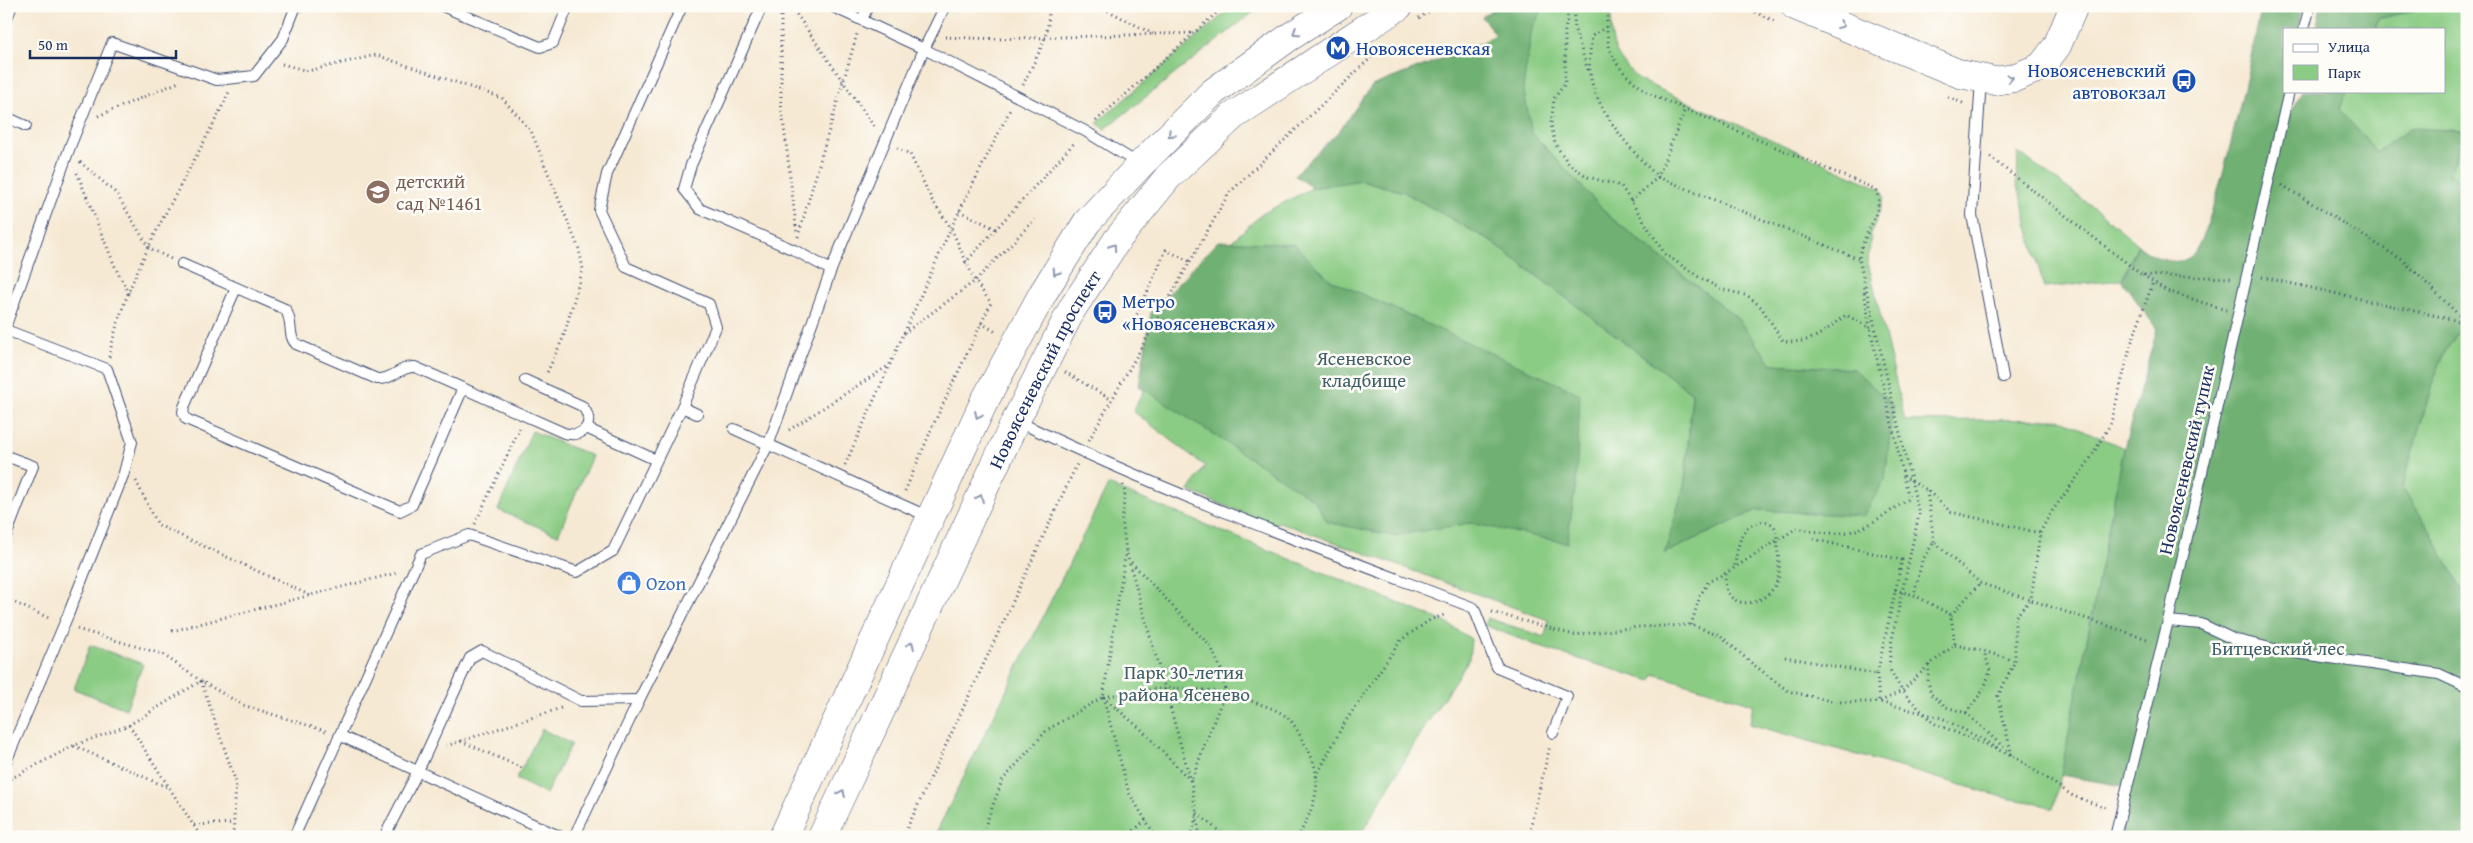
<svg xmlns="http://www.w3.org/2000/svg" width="2473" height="843" font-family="'Gentium Book Plus',serif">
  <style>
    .green { fill: #8bcc84; stroke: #537e71 }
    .forest { fill: #70b072; stroke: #467068 }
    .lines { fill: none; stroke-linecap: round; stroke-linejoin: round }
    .lane-casing { stroke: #3c4b70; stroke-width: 12 }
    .secondary-casing { stroke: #3c4b70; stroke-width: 29 }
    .path { stroke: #3c4b70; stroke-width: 3; stroke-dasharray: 1 4; stroke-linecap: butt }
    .lane { stroke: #fff; stroke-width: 10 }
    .secondary { stroke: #fff; stroke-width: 28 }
    .oneway { stroke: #8d97ae }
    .labels { text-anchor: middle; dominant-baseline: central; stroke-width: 5; stroke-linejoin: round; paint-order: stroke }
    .transit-label { font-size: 19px; fill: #164399; stroke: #fdfcf7; text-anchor: start }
    .education-label { font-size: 19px; fill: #785e54; stroke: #fdfcf7; text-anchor: start }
    .park-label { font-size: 19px; fill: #3d5e69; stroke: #fdfcf7 }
    .street-label { font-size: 19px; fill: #1b2f5e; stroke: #fdfcf7 }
    .shop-label { font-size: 19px; fill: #366cbe; stroke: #fdfcf7; text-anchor: start }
  </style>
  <rect width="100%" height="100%" fill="#fdfcf7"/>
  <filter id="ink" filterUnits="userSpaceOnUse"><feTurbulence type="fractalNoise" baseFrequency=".02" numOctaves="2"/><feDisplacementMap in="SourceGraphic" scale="10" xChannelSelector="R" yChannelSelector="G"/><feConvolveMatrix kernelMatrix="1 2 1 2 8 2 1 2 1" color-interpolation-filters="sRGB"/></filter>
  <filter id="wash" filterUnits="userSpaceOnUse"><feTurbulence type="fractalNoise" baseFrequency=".0096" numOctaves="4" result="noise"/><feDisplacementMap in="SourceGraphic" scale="20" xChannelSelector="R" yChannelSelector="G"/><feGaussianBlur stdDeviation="1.12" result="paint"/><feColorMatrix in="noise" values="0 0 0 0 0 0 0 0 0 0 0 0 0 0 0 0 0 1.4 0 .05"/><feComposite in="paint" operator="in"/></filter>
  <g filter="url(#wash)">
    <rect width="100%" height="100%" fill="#f6e9d3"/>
    <g class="green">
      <polygon points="1233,6 1261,6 1105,129 1097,123"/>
      <path d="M1526,6h86c-2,38 -1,46 27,74l242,109 3,8 -13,38 -3,27 37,159 154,-2 65,29 -63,327 -8,34 -15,-6 -28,-4 -260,-75 3,-20 -99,-30 -3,7 -108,-33 -59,-23 3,-7 58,19 3,-17 -269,-98 -7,3 -83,-34 16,-25 -72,-55 81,-154 48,-43 50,-26 49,-8 43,12 88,50 200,151 -7,89 -20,71 92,-43 30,1 67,-142 -82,-5 -35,-46 -127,-101 -79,-84 -8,-46z"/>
      <polygon points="2430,6 2467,6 2467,183 2449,174 2464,131 2410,128 2377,152 2338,109 2348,91 2444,91 2444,29 2376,29 2378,19"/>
      <polygon points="2018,152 2097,210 2138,244 2121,280 2044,288 2017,183"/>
      <polygon points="2464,322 2467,324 2467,599 2430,530 2402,487 2434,378 2444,354"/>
      <polygon points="532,431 592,456 558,535 498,510"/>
      <polygon points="1108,485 1445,622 1471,639 1469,659 1424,728 1359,837 934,837"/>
      <polygon points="90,645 143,664 126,709 74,689"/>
      <polygon points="542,729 571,744 546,794 516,779"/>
    </g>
    <g class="forest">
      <polygon points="1498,6 1544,6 1532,29 1523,87 1532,133 1610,217 1737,318 1772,364 1854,369 1893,406 1885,480 1863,516 1757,510 1665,553 1685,482 1692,393 1492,242 1404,192 1361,180 1312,188 1294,175 1339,131 1372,86 1479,44 1496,35 1482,17"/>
      <path d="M2262,6h41l-5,23h-14c0,32 -3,64 1,95l18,-33h45l-9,18 38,43 33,-24 54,3 -15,43 18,9v141l-3,-2 -20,32 -10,24 -32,109 28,43 37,69v238h-352l13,-50 -67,-12 63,-327 33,-119 -35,-48 16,-36c12,11 36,23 52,12 24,-17 63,-212 72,-251z"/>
      <polygon points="2321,6 2430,6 2378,19 2375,29 2316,29"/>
      <polygon points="1218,241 1294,244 1329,279 1580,394 1576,483 1567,543 1470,523 1393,536 1327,522 1314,500 1139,386 1151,312"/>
    </g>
  </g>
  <g filter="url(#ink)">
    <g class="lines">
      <defs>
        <g id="lane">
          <polyline points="442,6 540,47 553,43 568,6"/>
          <polyline points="682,6 607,174 599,210 626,267 709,304 716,327 682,407 697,414"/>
          <polyline points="762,6 691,165 684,189 700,209 794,250 831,270"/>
          <polyline points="831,6 924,49 1085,131 1139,164"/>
          <polyline points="6,20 12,6"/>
          <polyline points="862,20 868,6"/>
          <polyline points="2304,29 2310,6"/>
          <polyline points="1981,80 1972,215 2003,377"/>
          <polyline points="6,117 26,126"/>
          <path d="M182,264l103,45c9,12 2,27 11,35l81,35c16,1 23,-13 38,-12l149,66c21,6 32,-11 18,-27l-57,-26"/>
          <polyline points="236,288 184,407 183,412 186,419 193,422 400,511 412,505 463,388"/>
          <polyline points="6,325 71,144 112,43 217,80 254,76 283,39 296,6"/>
          <polyline points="6,330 107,369 132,442 124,473 68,615 6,762"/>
          <path d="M1017,421c148,72 303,128 457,187l23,59 70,29 -14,37"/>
          <polyline points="586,428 656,460"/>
          <polyline points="734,429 929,517"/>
          <polyline points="6,456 33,466 6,536"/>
          <polyline points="2168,621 2201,624 2233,639 2283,651 2439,674 2467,687"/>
          <polyline points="341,736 561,837"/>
          <polyline points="294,837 421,554 469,535 577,572 613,551 682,407"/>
          <polyline points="384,837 418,771 470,658 482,651 581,701 639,700"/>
          <polyline points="574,837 639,700 769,443 831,270 924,49 945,6"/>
          <polyline points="2115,837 2168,621 2289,91"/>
        </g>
        <g id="secondary">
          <polyline points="1795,6 1960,74 1995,81 2014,78 2041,67 2057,46 2074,6"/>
          <polyline points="783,837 983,404 1043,293 1087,222 1140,165 1213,92 1288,38 1338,6"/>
          <path id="s1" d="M822,837l194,-417 56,-111 45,-69 51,-63 65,-61 166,-110"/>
        </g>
      </defs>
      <use href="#lane" class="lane-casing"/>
      <use href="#secondary" class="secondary-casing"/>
      <g class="path">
        <polyline points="781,6 781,102 797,234"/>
        <polyline points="791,6 875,128"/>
        <polyline points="1099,6 1153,34"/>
        <path d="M1569,6l-4,25v53l-11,14 -3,26 4,20 14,20 19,13 33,9 44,68 32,22 24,13 27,7 13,11 22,34c30,4 41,-10 63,-26l24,13 -7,-43"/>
        <polyline points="1573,6 1575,30 1589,74"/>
        <path d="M1608,6c-5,47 6,63 44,89l223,94c13,19 -15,48 -16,70l60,255 -28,130 -2,24 13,23 31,32 80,33 60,40 36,13"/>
        <polyline points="1741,6 1777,22"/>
        <polyline points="1419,18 1437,6"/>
        <path d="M1606,27l-14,9c-2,14 -4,29 -1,43 8,35 42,74 67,98l201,82"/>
        <polyline points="945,37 996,39 1194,33"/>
        <polyline points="282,64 308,71 376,55 502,98 531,131 579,249 583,269 563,338 546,375"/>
        <path d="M1023,85c11,-24 30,-52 25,-79"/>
        <polyline points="1948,97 1965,104"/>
        <polyline points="98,116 179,82"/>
        <polyline points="1096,121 1224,6"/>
        <polyline points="897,148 910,154 932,200 951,228 975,281 903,334"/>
        <polyline points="1990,157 2142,275 2233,278"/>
        <polyline points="80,162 116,193 149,248 171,259"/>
        <polyline points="77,173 116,269 129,294"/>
        <polyline points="2282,185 2404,261 2467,323"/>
        <polyline points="1631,201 1658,177 1685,109"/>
        <polyline points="959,211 996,229"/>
        <polyline points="798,237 857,34"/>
        <polyline points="965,263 1076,141"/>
        <polyline points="2143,275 2167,291 2226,310"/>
        <polyline points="2262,277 2464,322 2467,326"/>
        <polyline points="2467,291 2464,322 2467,333"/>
        <polyline points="1135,319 1166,250 1191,262"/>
        <polyline points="981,323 996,332"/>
        <path d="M109,357c18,-91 81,-181 120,-265"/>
        <polyline points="1065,372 1112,400"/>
        <polyline points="789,430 888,366"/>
        <polyline points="1089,440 1229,193 1379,50"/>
        <polyline points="845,465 951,228 1011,108"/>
        <polyline points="1903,476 1927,490 1951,512 2040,533 2031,599 2015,617 2015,661 1998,696 2012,756"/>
        <polyline points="136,481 158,525 309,595"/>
        <polyline points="1123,485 1125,492 1122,520 1126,551 1191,781 1200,837"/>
        <polyline points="905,491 935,421 991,303 975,281 1035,219"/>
        <polyline points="1927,491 1934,542"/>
        <polyline points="475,524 520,428"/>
        <polyline points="2040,533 2050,514 2089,461 2111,423 2131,344 2153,282"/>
        <path d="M1726,574c-7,38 41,37 52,5 2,-7 1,-18 0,-26 -1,-7 0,-17 -2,-23 -7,-16 -29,-6 -34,5 -4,10 -6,23 -8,33"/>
        <polyline points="1895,590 1914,595"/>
        <polyline points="6,599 51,619"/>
        <polyline points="1492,612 1574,635 1638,627 1691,625 1720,635 1749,661 1788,691 1835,702 1879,702 1902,691 1929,665"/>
        <polyline points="1951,615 1980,583"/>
        <path d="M1691,625l9,-29 8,-14 18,-9 71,-45c59,13 64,1 112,-29l-39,-171"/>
        <polyline points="77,629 162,654 201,681 243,705 326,731"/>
        <polyline points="172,631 396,573"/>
        <polyline points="1955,645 1984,651 2015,661"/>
        <polyline points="1785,657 1877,674 1902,560 1813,539"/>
        <polyline points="1877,674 1879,702 1942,718 2000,749"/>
        <polyline points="1103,697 1142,730 1191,781 1225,692 1223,674 1211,647 1131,562"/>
        <polyline points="1103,697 1129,793 1156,837"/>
        <path d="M1104,697c56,-11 95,-14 150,5 11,4 25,8 34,16 6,5 11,16 15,23 23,36 14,61 -5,96"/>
        <polyline points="1966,713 1984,689 1990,671 1984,651"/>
        <polyline points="129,725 201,837"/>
        <polyline points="461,741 522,768"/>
        <polyline points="74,746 169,788"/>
        <polyline points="446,746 561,708"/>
        <polyline points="2011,754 1966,713 1946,707 1931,694 1928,681 1929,665 1955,645 1951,615 1914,595 1922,561 1934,542 1980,583 2150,640"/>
        <polyline points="1316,777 1343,725 1401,640 1430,620 1447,614"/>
        <polyline points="6,781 73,746 129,725 201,681 236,782 233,837"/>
        <polyline points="194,825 233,823"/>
        <polyline points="903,837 1077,464"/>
        <polyline points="981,837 1002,781 1047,730 1103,697 1126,551"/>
        <polyline points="1126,837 1146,820"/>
        <polyline points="1191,837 1197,813 1226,837"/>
        <polyline points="1528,837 1550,746"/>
      </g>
      <use href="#lane" class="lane"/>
      <use href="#secondary" class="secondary"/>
    </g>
    <defs><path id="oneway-chevron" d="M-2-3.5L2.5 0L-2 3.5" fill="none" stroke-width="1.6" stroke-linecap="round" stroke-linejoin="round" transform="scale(1.25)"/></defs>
    <g class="oneway">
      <use href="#oneway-chevron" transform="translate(1841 25) rotate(22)"/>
      <use href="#oneway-chevron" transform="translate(1296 32) rotate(148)"/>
      <use href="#oneway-chevron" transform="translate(2010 78) rotate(-13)"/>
      <use href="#oneway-chevron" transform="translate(1171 134) rotate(135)"/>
      <use href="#oneway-chevron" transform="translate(1113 247) rotate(-57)"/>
      <use href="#oneway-chevron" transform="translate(1056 272) rotate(122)"/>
      <use href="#oneway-chevron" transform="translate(978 415) rotate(115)"/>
      <use href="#oneway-chevron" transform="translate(980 498) rotate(-65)"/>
      <use href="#oneway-chevron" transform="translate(911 645) rotate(-65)"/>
      <use href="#oneway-chevron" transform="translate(842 793) rotate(-65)"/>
    </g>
  </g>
  <defs>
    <symbol id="metro-disc" viewBox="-11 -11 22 22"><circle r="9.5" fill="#1a4fb4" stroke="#fdfcf7"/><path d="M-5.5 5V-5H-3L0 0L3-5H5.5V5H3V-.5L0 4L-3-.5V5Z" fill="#fff"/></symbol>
    <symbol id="bus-disc" viewBox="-11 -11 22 22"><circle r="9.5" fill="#1a4fb4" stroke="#fdfcf7"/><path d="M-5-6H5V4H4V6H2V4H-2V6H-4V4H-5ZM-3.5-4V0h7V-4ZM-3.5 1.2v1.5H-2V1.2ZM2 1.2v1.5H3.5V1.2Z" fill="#fff"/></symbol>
    <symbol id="school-disc" viewBox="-11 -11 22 22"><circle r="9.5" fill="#8d6e63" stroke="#fdfcf7"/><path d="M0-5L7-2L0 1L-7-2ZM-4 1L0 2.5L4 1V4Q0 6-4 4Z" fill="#fff"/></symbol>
    <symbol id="shop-disc" viewBox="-11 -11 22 22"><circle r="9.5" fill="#3f7fe0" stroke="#fdfcf7"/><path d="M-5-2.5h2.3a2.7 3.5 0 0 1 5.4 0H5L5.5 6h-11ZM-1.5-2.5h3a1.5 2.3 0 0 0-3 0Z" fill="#fff"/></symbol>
  </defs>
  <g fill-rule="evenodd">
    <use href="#metro-disc" x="1324" y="34" width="28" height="28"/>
    <use href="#bus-disc" x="2170" y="67" width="28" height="28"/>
    <use href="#school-disc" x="364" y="178" width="28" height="28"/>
    <use href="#bus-disc" x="1091" y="298" width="28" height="28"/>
    <use href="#shop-disc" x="615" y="569" width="28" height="28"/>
  </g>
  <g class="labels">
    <g class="transit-label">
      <text x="1356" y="48">Новоясеневская</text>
      <text x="2166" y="70" text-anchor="end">Новоясеневский<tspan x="2166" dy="22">автовокзал</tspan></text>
      <text x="1122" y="301">Метро<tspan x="1122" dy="22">«Новоясеневская»</tspan></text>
    </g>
    <g class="education-label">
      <text x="396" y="181">детский<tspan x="396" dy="22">сад №1461</tspan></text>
    </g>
    <g class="park-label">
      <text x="1364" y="358">Ясеневское<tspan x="1364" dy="22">кладбище</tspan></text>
      <text x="2278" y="648">Битцевский лес</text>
      <text x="1184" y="672">Парк 30-летия<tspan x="1184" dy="22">района Ясенево</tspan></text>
    </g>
    <g class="street-label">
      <text stroke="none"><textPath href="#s1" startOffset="518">Новоясеневский проспект</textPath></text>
      <text transform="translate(2186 460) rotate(-77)">Новоясеневский тупик</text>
    </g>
    <g class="shop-label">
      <text x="646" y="583">Ozon</text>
    </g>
  </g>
  <rect width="2473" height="843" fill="none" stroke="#fdfcf7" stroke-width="25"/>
  <rect x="2283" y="28" width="162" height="65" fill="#fdfcf7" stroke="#a3aaba"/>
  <rect x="2293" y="44" width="25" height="8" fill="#ffffff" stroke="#a3aaba"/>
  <text x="2328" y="52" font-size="15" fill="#1b2f5e">Улица</text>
  <rect x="2293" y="65" width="25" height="15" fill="#8bcc84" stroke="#a3aaba"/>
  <text x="2328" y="78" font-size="15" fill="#1b2f5e">Парк</text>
  <path d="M30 50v8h146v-8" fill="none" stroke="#1b2f5e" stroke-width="2.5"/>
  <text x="38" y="50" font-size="15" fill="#1b2f5e" stroke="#fdfcf7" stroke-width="4" paint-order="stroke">50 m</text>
</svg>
